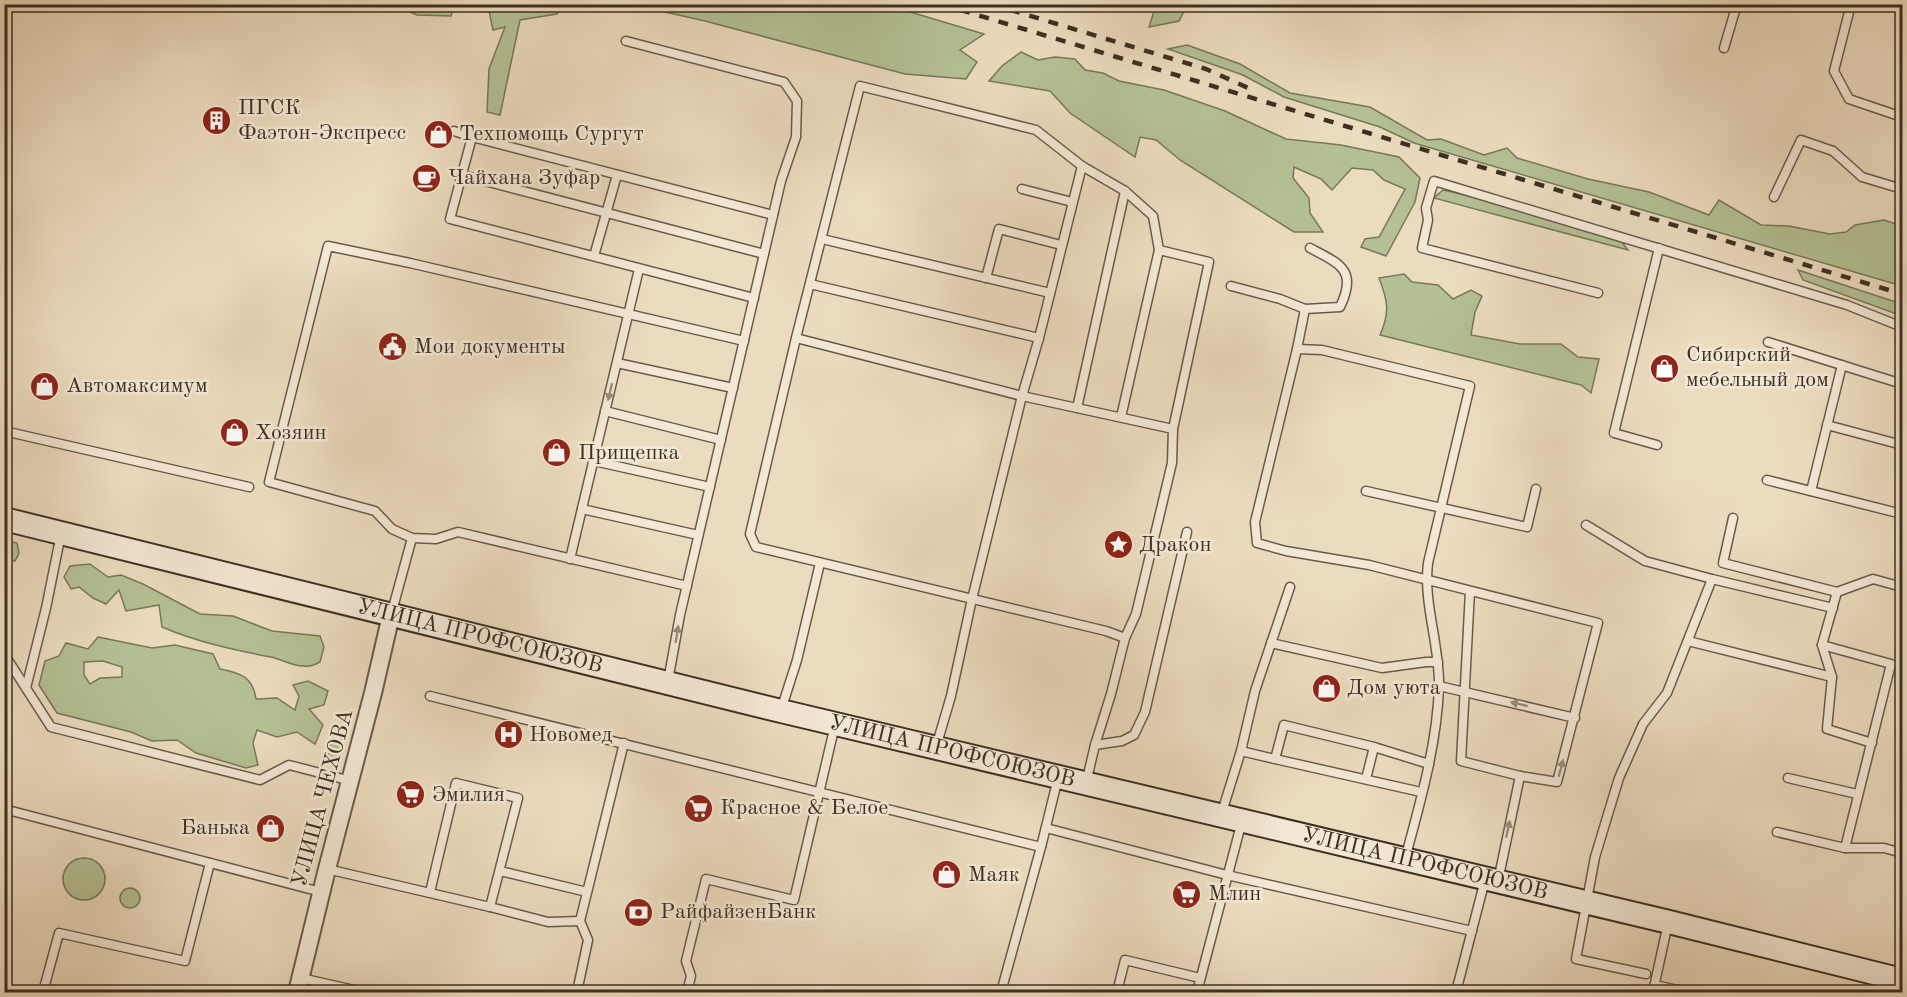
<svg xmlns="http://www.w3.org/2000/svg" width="1907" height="997" font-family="'Old Standard TT',serif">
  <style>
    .green { fill: #b4c194; stroke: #78785c; stroke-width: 1.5; fill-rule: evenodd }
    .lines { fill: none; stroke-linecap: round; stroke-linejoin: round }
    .service-casing { stroke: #695b4a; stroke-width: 11 }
    .minor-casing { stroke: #695b4a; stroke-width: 20 }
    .secondary-casing { stroke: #3d3023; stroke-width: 26 }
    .service { stroke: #f3e8d5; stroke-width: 8 }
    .minor { stroke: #f3e8d5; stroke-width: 16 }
    .secondary { stroke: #f3e8d5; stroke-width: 22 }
    .rail { stroke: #3d3023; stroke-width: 4.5; stroke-dasharray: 10 10; stroke-linecap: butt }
    .oneway { fill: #988c7c }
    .labels { text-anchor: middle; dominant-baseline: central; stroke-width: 5; stroke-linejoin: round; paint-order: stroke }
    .poi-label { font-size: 22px; fill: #3d3023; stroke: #f3e8d5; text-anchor: start }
    .street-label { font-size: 22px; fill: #3d3023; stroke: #f3e8d5 }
  </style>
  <rect width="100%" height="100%" fill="#ecdcbf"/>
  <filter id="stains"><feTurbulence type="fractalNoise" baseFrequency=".00333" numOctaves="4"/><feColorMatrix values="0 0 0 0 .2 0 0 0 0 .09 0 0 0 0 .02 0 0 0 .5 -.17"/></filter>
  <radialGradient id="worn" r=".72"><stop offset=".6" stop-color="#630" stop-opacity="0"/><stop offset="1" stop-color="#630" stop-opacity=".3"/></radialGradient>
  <g class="green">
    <polygon points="494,4 564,5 557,14 520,20 500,115 487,112 489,69 505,27 493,30 489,11"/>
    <polygon points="394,5 454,5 451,16 417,15"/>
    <polygon points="634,5 887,5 984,34 960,50 977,62 966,79 905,74 705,21"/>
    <polygon points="1156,5 1156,4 1187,5 1179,21 1149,27"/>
    <polygon points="1187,45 1240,64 1290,93 1370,107 1427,140 1441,139 1484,155 1507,148 1517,158 1588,179 1649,192 1709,215 1719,200 1761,225 1789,226 1830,234 1846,232 1855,225 1884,220 1902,226 1902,286 1414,143 1380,127 1284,97 1243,75 1168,49"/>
    <polygon points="1021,52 1038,60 1055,57 1075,59 1085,70 1103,73 1119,81 1164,90 1225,111 1286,139 1341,145 1399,157 1420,178 1415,202 1386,256 1361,247 1365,239 1379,237 1405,189 1384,180 1373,170 1352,168 1332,190 1321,179 1294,167 1293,178 1309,198 1310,213 1323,232 1294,232 1180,160 1156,140 1140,137 1135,157 1070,113 1050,91 989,81 1002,66"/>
    <polygon points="1443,190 1506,204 1617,236 1628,250 1434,198"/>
    <polygon points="1798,270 1902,304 1902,316 1803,280"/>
    <path d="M1404,274l8,8 26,3 15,14 18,-9 11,6 -7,16 -4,23 49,9h41l17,13 21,2 -8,34 -10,-8 -201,-50c10,-22 8,-34 -1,-57z"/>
    <polygon points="5,540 17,543 19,553 15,561 5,558"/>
    <path d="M90,564l18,13 13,-2 22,9 57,30 33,2 39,15 48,5 4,11 -4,15c-6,3 -10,5 -17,4 -11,0 -22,-7 -32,-9 -37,-7 -74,-15 -109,-30l-3,-22 -33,6 -7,-21 -13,14 -13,-6 -14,-11 -8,2 -7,-12 6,-11z"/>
    <path d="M98,637l54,11 23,-3 38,9 7,15c21,4 33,8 36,30l21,-1 18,12 4,-14 -6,-11 15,-4 20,10 -4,14 -15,4 14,16 -8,19 -18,-12 -20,5 -20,-7 -4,13 5,22 -12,3 -50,-15 -19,-13 -25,1 -21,-9 -74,-19 -18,-28 6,-24 14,-5 7,-13 22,6zM103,661l19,6v10l-22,1 -10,6 -6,-9v-13z"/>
    <path d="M339,727c4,12 4,21 -2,33l-9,-3 4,-20z"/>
    <circle cx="84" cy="879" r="21"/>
    <circle cx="130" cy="898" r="10"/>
  </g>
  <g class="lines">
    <defs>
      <g id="service">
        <polyline points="321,4 321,6"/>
        <polyline points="1851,4 1834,71 1849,99 1902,117"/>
        <polyline points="626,41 784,82 797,101 796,137 781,181 680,615 668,681"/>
        <polyline points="1724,48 1737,4"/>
        <polyline points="454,131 472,137"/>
        <polyline points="462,175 764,254"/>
        <polyline points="1022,189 1072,202"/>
        <polyline points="1774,197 1801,140 1833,151 1862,177 1902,189"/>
        <polyline points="822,239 1050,293"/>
        <polyline points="594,256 617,175"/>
        <polyline points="986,278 999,229 1061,245"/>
        <polyline points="810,284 1039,338"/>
        <path d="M1231,286l49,13 25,10 35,-2c18,-37 0,-43 -30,-59"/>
        <polyline points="1598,293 1422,248 1428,220 1426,208 1434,181 1847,305 1902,327"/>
        <polyline points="754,298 450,219 472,137 773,215"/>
        <polyline points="1305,309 1297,349 1255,522 1257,543 1286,551 1369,565 1598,623 1557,782 1520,776 1461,761 1470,591"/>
        <polyline points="796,338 1022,396 1173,429"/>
        <polyline points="1768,342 1902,384"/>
        <path d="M1297,349l25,1 148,36 -42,177c-5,41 12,82 11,124 -2,58 -19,116 -34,172"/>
        <polyline points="617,363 733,388"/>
        <polyline points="1077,408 1125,191"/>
        <polyline points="605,411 721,440"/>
        <polyline points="1827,425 1902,445"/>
        <polyline points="4,431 249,487"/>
        <polyline points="1657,445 1614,433 1659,248"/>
        <polyline points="594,461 710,487"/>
        <polyline points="1767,480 1902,514"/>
        <polyline points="1366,491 1527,527 1536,489"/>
        <polyline points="1811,491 1842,365"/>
        <polyline points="582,509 698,535"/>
        <polyline points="1733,518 1723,563 1837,592 1873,579 1902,587"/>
        <polyline points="1586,525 1645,561 1712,579"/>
        <polyline points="570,559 639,269"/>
        <polyline points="687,586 458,532 436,539 412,538 392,529 375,511 269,482 328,246 410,263 744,341"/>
        <polyline points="1837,592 1822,645 1832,677 1827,729 1872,743"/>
        <polyline points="391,615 412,538"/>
        <polyline points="1125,638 1106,631 756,547 750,534 796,338 860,86 1036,130 1082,166 1125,191 1153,216 1159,250"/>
        <polyline points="1688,641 1832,677"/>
        <polyline points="1271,643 1382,668 1426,662 1438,662"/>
        <polyline points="1822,645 1891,664 1845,848"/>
        <polyline points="4,654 51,727 260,780 289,765 351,781"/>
        <polyline points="1439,686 1575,718"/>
        <polyline points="26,688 46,608 61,534"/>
        <polyline points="430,696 1041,847"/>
        <polyline points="781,710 797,660 820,563"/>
        <polyline points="1095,745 1122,741 1134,735 1145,712 1187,532"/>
        <polyline points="936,747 951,696 972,599 1022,396 1039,338 1082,166"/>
        <polyline points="1241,751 1275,759 1284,725 1374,747 1429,764"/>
        <polyline points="1275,759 1421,792"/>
        <polyline points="1788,778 1857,794"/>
        <polyline points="1366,779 1374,747"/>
        <polyline points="1086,783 1095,745 1111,694 1125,638 1136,614 1172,463 1173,429 1209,262 1159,250 1121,417"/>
        <polyline points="4,809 321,892"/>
        <polyline points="1221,815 1241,751 1255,691 1290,587"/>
        <polyline points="1046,828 1227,875 1472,931"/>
        <polyline points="1777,832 1845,848 1884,848 1902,853"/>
        <polyline points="327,869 490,907 548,922 580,921"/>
        <polyline points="500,871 587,892"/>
        <polyline points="1498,881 1520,776"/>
        <polyline points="430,892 456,783 518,798 490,907"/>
        <polyline points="1646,974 1576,959 1595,857 1619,778 1643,724 1667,693 1712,579 1833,608"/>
        <polyline points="301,978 363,992"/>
        <polyline points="1655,985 1687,992"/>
        <polyline points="43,992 59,933 185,961 210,863"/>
        <polyline points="577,992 588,940 580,921 624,743"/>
        <polyline points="687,992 691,976 686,961 706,879 794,900 835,725"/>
        <polyline points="1001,992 1041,847 1058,778"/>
        <polyline points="1117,992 1125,960 1200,978"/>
        <polyline points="1197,992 1242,821"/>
        <polyline points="1456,992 1485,880"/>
        <polyline points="1653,992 1668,923"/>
      </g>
      <polyline id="minor" points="297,992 327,869 373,693 391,615"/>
      <g id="secondary">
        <path id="s1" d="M4,519l777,192 888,211 233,58"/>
      </g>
    </defs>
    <use href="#service" class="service-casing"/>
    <use href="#minor" class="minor-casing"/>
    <use href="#secondary" class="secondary-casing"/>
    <use href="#service" class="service"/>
    <use href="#minor" class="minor"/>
    <use href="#secondary" class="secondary"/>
    <g class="rail">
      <polyline points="941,4 1902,294"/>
      <polyline points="991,4 1206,69 1255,91"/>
    </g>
  </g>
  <defs><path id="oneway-solid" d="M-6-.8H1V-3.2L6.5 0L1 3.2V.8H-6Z" transform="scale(1.5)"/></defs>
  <g class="oneway">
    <use href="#oneway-solid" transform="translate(610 392) rotate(103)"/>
    <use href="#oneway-solid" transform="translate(677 634) rotate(-81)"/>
    <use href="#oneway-solid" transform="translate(1519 704) rotate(-166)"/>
    <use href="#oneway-solid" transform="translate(1561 768) rotate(-75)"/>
    <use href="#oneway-solid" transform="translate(1508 829) rotate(-78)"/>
  </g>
  <defs>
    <symbol id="building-disc" viewBox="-11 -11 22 22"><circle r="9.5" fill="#8f2418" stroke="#f3e8d5"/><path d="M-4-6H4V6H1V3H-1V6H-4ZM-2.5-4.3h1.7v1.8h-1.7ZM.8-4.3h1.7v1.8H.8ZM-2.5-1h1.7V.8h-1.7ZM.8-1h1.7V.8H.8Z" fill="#fff"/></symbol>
    <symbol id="shop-disc" viewBox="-11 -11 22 22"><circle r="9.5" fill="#8f2418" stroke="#f3e8d5"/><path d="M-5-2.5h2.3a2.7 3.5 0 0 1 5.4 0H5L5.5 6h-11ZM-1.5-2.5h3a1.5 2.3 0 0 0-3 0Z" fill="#fff"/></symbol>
    <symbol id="cafe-disc" viewBox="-11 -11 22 22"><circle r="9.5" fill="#8f2418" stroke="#f3e8d5"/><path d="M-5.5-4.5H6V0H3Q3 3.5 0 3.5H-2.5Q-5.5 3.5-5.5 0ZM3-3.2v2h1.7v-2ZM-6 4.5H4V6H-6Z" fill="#fff"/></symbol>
    <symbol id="civic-disc" viewBox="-11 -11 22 22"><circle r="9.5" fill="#8f2418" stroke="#f3e8d5"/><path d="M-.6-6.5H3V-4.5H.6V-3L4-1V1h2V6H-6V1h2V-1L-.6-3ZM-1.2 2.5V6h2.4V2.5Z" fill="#fff"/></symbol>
    <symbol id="sight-disc" viewBox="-11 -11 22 22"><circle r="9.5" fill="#8f2418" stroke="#f3e8d5"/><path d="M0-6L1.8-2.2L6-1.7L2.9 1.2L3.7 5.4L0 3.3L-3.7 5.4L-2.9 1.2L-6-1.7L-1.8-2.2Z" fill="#fff"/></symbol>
    <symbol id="hospital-disc" viewBox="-11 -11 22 22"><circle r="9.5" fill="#8f2418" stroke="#f3e8d5"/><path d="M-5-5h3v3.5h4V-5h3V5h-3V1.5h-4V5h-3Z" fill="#fff"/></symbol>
    <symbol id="supermarket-disc" viewBox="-11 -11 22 22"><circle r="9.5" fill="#8f2418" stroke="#f3e8d5"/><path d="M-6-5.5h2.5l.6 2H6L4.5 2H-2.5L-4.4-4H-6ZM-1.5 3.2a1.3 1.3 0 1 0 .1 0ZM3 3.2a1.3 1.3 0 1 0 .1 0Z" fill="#fff"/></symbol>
    <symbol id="bank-disc" viewBox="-11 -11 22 22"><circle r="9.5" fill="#8f2418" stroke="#f3e8d5"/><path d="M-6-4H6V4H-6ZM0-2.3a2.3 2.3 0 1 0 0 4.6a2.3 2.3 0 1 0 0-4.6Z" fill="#fff"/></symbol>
  </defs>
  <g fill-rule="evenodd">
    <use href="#building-disc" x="200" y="104" width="33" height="33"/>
    <use href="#shop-disc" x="422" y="118" width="33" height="33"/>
    <use href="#cafe-disc" x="410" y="162" width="33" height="33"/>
    <use href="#civic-disc" x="376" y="330" width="33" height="33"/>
    <use href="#shop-disc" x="1648" y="352" width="33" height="33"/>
    <use href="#shop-disc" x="28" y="370" width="33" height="33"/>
    <use href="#shop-disc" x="218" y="416" width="33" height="33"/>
    <use href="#shop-disc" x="540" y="436" width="33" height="33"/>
    <use href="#sight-disc" x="1102" y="528" width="33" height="33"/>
    <use href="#shop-disc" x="1310" y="672" width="33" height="33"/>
    <use href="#hospital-disc" x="492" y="718" width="33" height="33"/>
    <use href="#supermarket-disc" x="394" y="778" width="33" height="33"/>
    <use href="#supermarket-disc" x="682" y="792" width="33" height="33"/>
    <use href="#shop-disc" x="254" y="812" width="33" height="33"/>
    <use href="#shop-disc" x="930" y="858" width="33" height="33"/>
    <use href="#supermarket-disc" x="1170" y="878" width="33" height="33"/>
    <use href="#bank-disc" x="622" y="896" width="33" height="33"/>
  </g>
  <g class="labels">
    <g class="poi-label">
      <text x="238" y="108">ПГСК<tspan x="238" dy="25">Фаэтон-Экспресс</tspan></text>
      <text x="459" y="134">Техпомощь Сургут</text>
      <text x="448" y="178">Чайхана Зуфар</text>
      <text x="414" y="347">Мои документы</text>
      <text x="1686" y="355">Сибирский<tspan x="1686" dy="25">мебельный дом</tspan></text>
      <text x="66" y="386">Автомаксимум</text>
      <text x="255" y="433">Хозяин</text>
      <text x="578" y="453">Прищепка</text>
      <text x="1139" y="545">Дракон</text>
      <text x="1347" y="688">Дом уюта</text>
      <text x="529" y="735">Новомед</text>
      <text x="432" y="795">Эмилия</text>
      <text x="720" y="808">Красное &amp; Белое</text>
      <text x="250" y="828" text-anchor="end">Банька</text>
      <text x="968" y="875">Маяк</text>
      <text x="1208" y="894">Млин</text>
      <text x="660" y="912">РайфайзенБанк</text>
    </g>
    <g class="street-label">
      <text stroke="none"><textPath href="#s1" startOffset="490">УЛИЦА ПРОФСОЮЗОВ</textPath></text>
      <text stroke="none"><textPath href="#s1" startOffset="976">УЛИЦА ПРОФСОЮЗОВ</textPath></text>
      <text transform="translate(323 798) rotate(-75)">УЛИЦА ЧЕХОВА</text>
      <text stroke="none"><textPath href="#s1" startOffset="1462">УЛИЦА ПРОФСОЮЗОВ</textPath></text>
    </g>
  </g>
  <rect width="1907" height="997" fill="none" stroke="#ecdcbf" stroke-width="24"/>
  <rect x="6" y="6" width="1895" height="985" fill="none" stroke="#3d3023" stroke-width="3"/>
  <rect x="12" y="12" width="1883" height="973" fill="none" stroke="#3d3023" stroke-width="1.5"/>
  <rect width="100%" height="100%" filter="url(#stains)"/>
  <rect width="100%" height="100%" fill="url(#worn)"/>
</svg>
